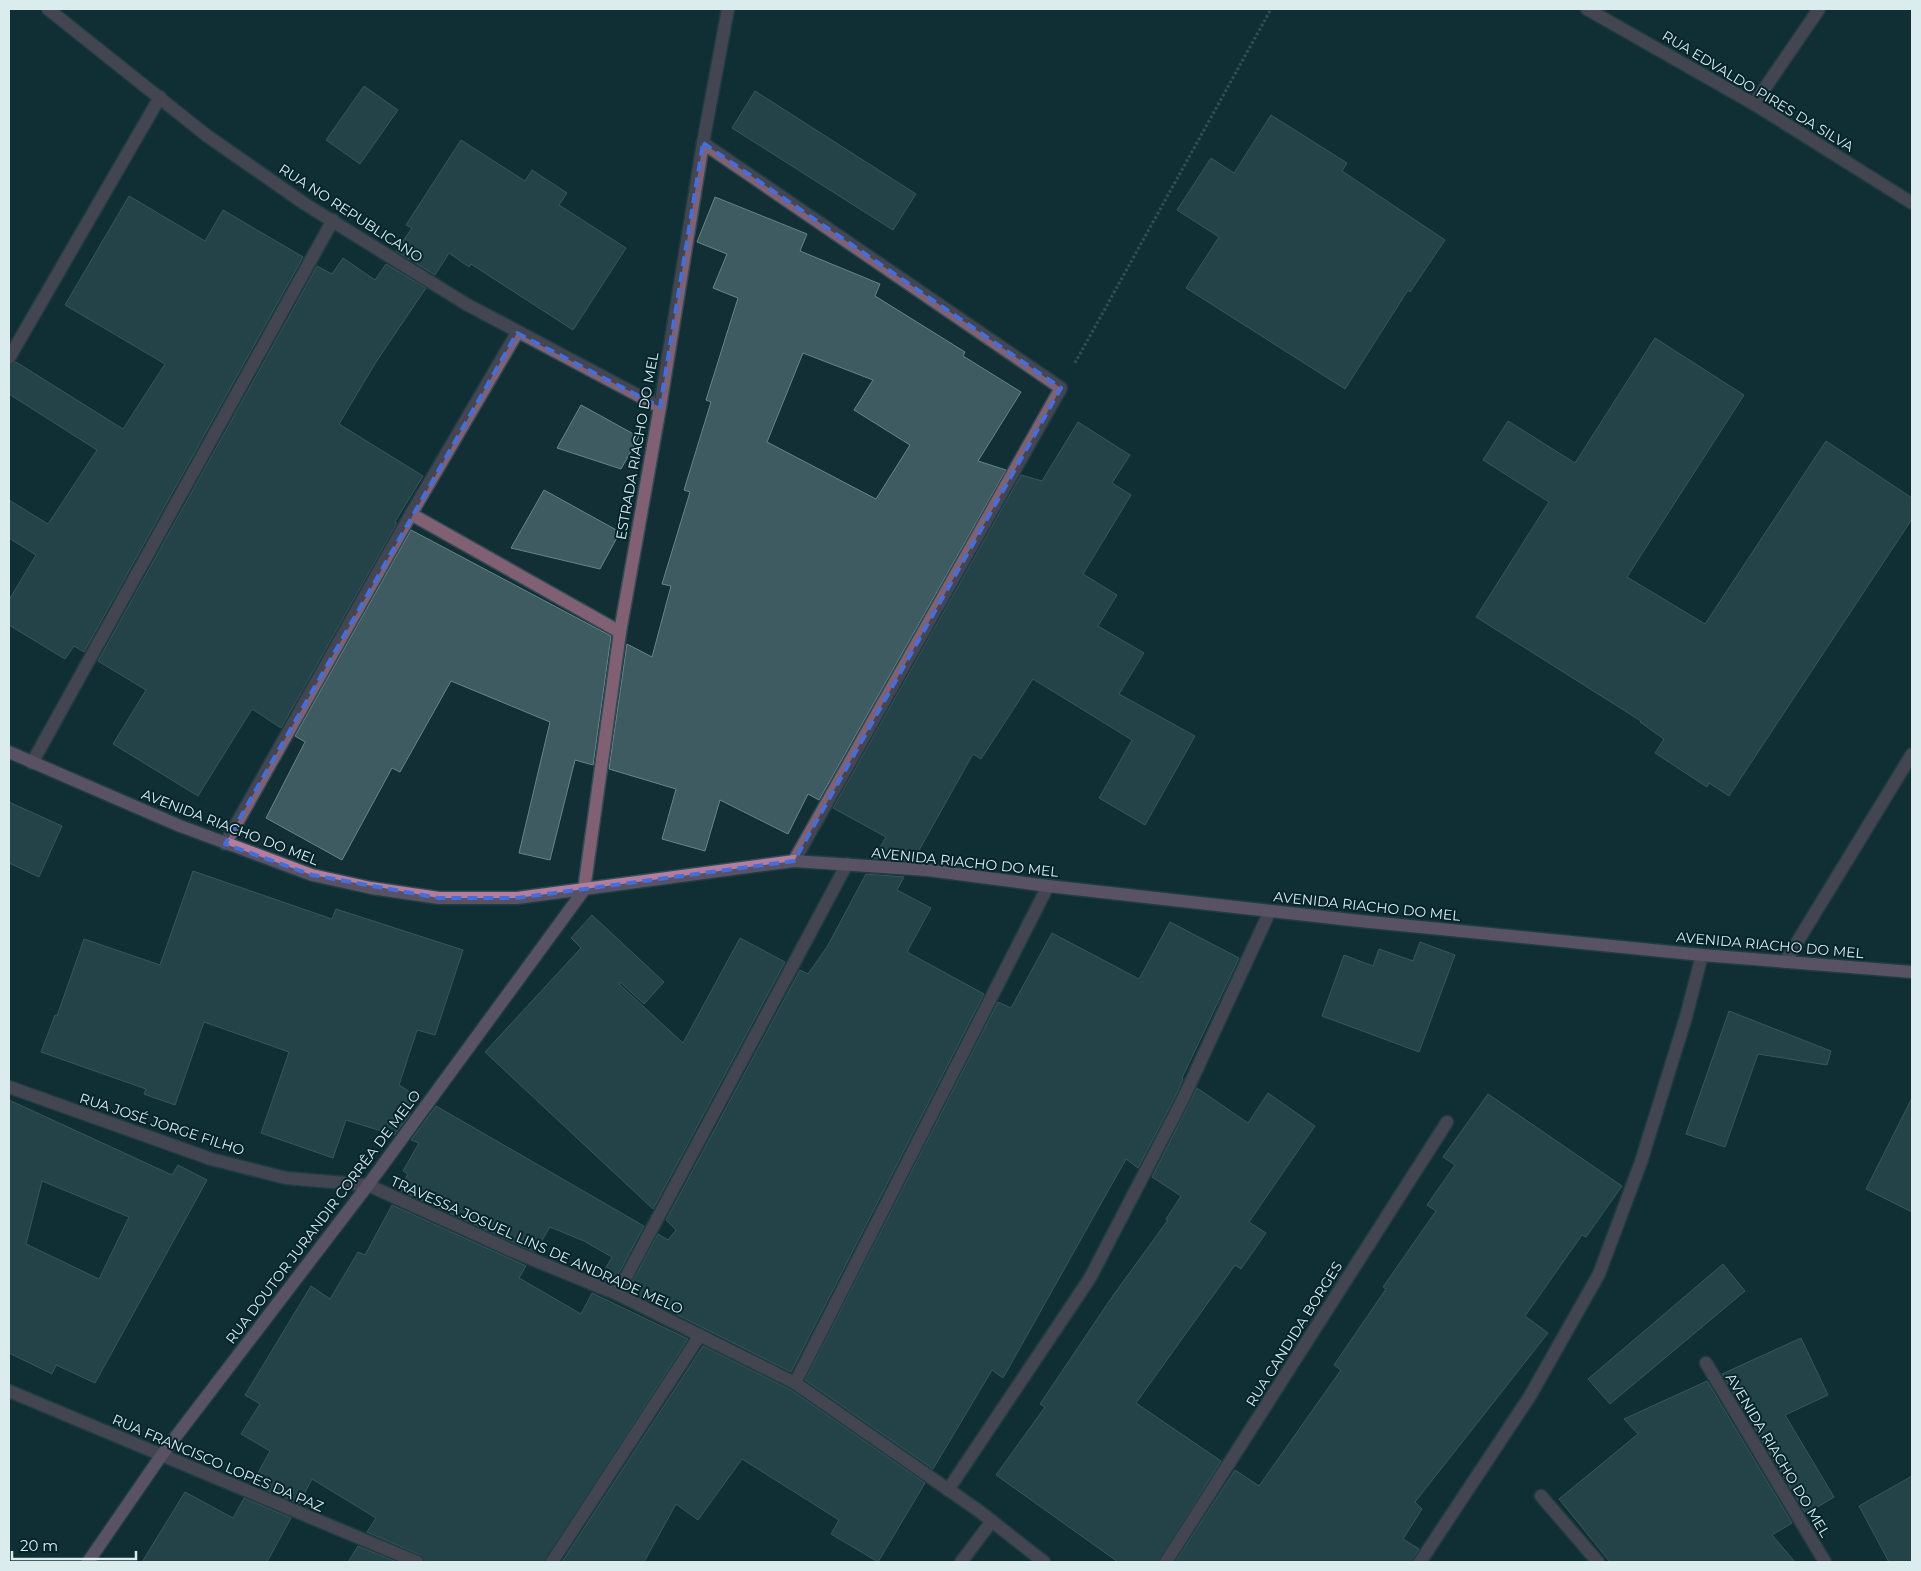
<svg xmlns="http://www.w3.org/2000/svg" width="1921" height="1571" font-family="Montserrat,sans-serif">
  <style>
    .building { fill: #3d5b61; stroke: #66858c; fill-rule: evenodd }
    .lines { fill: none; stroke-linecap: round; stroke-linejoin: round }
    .lane-casing { stroke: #314d53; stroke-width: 15 }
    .street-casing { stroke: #314d53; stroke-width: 15 }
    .secondary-casing { stroke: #314d53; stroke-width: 15 }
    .path { stroke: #5c757a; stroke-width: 3; stroke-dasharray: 2.5 2.5; stroke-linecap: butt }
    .lane { stroke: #816074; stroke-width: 12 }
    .street { stroke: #816074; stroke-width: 12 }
    .secondary { stroke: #b27d9e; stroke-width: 12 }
    .marked { fill: none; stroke: #436edd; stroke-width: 4; stroke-dasharray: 10 6; stroke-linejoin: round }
    .labels { text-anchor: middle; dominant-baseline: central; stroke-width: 4; stroke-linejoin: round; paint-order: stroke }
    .street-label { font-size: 14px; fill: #dbecef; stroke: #06252b }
  </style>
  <rect width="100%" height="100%" fill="#112f35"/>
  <g class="building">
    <polygon points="364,86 398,110 360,164 326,140"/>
    <polygon points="755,91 916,194 893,230 732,128"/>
    <polygon points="1271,115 1347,163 1342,171 1445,240 1410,292 1408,290 1345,389 1186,288 1219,237 1177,210 1211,158 1234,173"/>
    <polygon points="461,140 525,181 532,170 567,193 559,205 626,248 573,330 471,264 469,267 449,253 435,275 396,251 412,228 406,225"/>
    <polygon points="129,196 205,241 223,210 303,257 84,652 74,646 65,659 9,625 9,600 36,555 9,538 9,500 48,524 97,450 9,394 9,366 16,362 123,429 165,364 65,305"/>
    <path d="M715,197l92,37 -7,17 80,33 -5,12 90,56 -2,4 58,36 -43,69 28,9 -187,330 -11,-6 -20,40 -68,-34 -15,51 -43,-12 14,-50 -67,-20 18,-125 25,13 19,-71 -9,-2 28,-92 -6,-2 27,-88 -5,-2 32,-102 -25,-10 14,-34 -30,-12zM803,353l70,27 -19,30 56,35 -34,54 -109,-57z"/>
    <polygon points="343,258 375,280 386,264 426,288 376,362 339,424 423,476 395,522 397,523 281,728 252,709 198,796 113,744 146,690 98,661 317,266 332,274"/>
    <polygon points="1655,338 1744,395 1627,577 1705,624 1826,441 1912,498 1912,519 1729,796 1709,783 1707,787 1655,753 1664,739 1640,722 1641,721 1476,617 1549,502 1483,460 1508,421 1575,463"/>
    <polygon points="581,405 639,437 621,469 557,448"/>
    <polygon points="1078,422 1130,455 1112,483 1131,495 1083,574 1117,595 1098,626 1144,653 1119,694 1195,736 1145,825 1099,798 1132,740 1033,679 981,759 973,754 913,861 874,858 886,837 833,808 1021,475 1042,481"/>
    <polygon points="544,490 620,532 600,569 511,548"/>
    <polygon points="411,530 611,636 593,765 575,760 550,860 519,853 550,722 451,681 400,772 392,768 342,860 266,818 305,742 295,736"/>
    <polygon points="9,802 62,826 39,877 9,863"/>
    <polygon points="193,871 332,919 336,909 463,950 435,1035 417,1030 399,1085 415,1095 409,1116 394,1135 346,1120 333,1158 261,1133 289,1052 204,1022 175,1105 144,1094 146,1089 41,1052 55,1015 57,1016 84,939 160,965"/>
    <polygon points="866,874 904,877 897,890 931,908 907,952 984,994 791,1372 628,1290 658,1234 668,1240 676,1230 666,1220 800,970 808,974 827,947"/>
    <polygon points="592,915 664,982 644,1004 620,982 619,984 683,1043 740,938 785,962 653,1209 485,1052 581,948 571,938"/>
    <polygon points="1170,922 1239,958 1182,1078 1183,1079 1176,1095 1138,1168 1126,1159 1003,1378 992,1370 933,1469 805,1380 998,1002 1011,1008 1052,933 1139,979"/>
    <polygon points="1420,942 1455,955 1419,1052 1322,1016 1344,955 1373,966 1379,949 1413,961"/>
    <polygon points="1729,1011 1831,1051 1827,1065 1758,1054 1725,1147 1686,1134"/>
    <polygon points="1197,1088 1248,1123 1268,1093 1315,1126 1249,1222 1266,1233 1241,1269 1235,1265 1136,1403 1221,1461 1158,1562 1118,1562 996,1475 1045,1407 1040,1404 1112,1297 1168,1220 1166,1219 1181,1196 1152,1177"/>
    <polygon points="1488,1094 1622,1186 1586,1237 1582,1235 1525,1316 1548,1333 1415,1502 1422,1509 1403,1539 1419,1549 1412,1562 1175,1562 1235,1470 1259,1486 1341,1370 1334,1365 1386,1289 1383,1287 1436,1211 1427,1205 1455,1165 1443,1157"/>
    <polygon points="1912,1098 1912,1212 1866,1189"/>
    <path d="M9,1100l163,75 6,-10 29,15 -112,203 -39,-18 -4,9 -43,-21zM42,1181l87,36 -30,62 -73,-35z"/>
    <polygon points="436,1106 644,1226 613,1284 600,1278 612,1257 584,1241 550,1227 535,1252 399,1190 408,1174 403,1171 419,1143 411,1140"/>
    <polygon points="392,1205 526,1266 519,1278 581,1314 592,1293 688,1339 544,1562 425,1562 420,1555 367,1532 376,1518 312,1479 299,1504 252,1484 270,1451 241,1434 260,1404 245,1395 311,1286 330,1299 358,1252 365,1255"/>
    <polygon points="1723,1264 1745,1291 1610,1404 1588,1379"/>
    <polygon points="1801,1338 1828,1395 1785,1415 1834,1497 1806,1514 1722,1374"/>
    <polygon points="703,1346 791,1390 925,1483 878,1562 831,1534 839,1520 742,1459 698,1520 676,1504 644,1562 562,1562"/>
    <polygon points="1707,1381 1792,1523 1772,1535 1795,1562 1610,1562 1559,1499 1638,1434 1624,1419"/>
    <polygon points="1912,1476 1912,1562 1889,1562 1859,1506"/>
    <polygon points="185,1492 233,1518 244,1498 291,1518 267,1562 142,1562"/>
    <polygon points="358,1546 397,1562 348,1562"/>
  </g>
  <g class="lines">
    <defs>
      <polyline id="lane" points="1785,962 1912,754"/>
      <g id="street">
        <polyline points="48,9 206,135 305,204 466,304 660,407"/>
        <polyline points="1587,9 1754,104 1912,203"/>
        <polyline points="1754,104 1819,9"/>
        <polyline points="703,143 1061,388 794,861"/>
        <polyline points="9,358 160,97"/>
        <polyline points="411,514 620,632"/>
        <polyline points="32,763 333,220"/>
        <polyline points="225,844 411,514 517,333"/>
        <polyline points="584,890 620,632 660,407 703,143 728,9"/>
        <polyline points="9,1087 211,1159 286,1178 368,1185 517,1253 617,1294 795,1383 979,1511 1044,1562"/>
        <polyline points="617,1294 847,864"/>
        <polyline points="1706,1363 1825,1562"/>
        <polyline points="795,1383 1048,886"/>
        <polyline points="9,1391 417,1562"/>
        <polyline points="948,1490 1090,1278 1183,1099 1270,911"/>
        <polyline points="1541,1496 1598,1562"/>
        <polyline points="552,1562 700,1335"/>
        <polyline points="961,1562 992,1521"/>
        <polyline points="1166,1562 1447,1122"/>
        <polyline points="1420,1562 1530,1396 1599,1274 1641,1162 1686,1017 1702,955"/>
      </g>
      <g id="secondary">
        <polyline points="9,752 180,826 312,875 371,888 439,898 517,898 794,861 927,870 1048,886 1360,921 1702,955 1912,972"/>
        <polyline points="88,1562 161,1456 368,1185 584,890"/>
      </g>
    </defs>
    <use href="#lane" class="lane-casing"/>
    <use href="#street" class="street-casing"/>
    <use href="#secondary" class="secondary-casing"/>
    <polyline class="path" points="1075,363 1271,9"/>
    <use href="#lane" class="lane"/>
    <use href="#street" class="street"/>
    <use href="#secondary" class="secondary"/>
  </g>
  <path d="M0 0H1921V1571H0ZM703,143l358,245 -267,473 -277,37h-78l-127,-23 -87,-31 292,-511 143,74z" fill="#112f35" fill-opacity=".55" fill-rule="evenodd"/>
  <path class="marked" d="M703,143l358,245 -267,473 -277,37h-78l-127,-23 -87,-31 292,-511 143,74z"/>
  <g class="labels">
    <g class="street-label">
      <text transform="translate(1758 91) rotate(31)">RUA EDVALDO PIRES DA SILVA</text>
      <text transform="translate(351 213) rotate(33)">RUA NO REPUBLICANO</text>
      <text transform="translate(637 446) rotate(-80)">ESTRADA RIACHO DO MEL</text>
      <text transform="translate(230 827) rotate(21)">AVENIDA RIACHO DO MEL</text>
      <text transform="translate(965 862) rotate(6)">AVENIDA RIACHO DO MEL</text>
      <text transform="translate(1367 906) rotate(6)">AVENIDA RIACHO DO MEL</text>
      <text transform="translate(1770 945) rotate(5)">AVENIDA RIACHO DO MEL</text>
      <text transform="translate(162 1124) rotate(18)">RUA JOSÉ JORGE FILHO</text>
      <text transform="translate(323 1217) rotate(-53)">RUA DOUTOR JURANDIR CORRÊA DE MELO</text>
      <text transform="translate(537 1245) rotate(24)">TRAVESSA JOSUEL LINS DE ANDRADE MELO</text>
      <text transform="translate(1294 1334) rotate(-58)">RUA CANDIDA BORGES</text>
      <text transform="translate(1778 1455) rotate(59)">AVENIDA RIACHO DO MEL</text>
      <text transform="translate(218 1463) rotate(23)">RUA FRANCISCO LOPES DA PAZ</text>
    </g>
  </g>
  <rect width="1921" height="1571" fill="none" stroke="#dbecef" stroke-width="20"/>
  <path d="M12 1551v8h124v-8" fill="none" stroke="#dbecef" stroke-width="2.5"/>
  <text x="20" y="1551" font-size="15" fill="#dbecef" stroke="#06252b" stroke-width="4" paint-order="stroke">20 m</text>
</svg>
